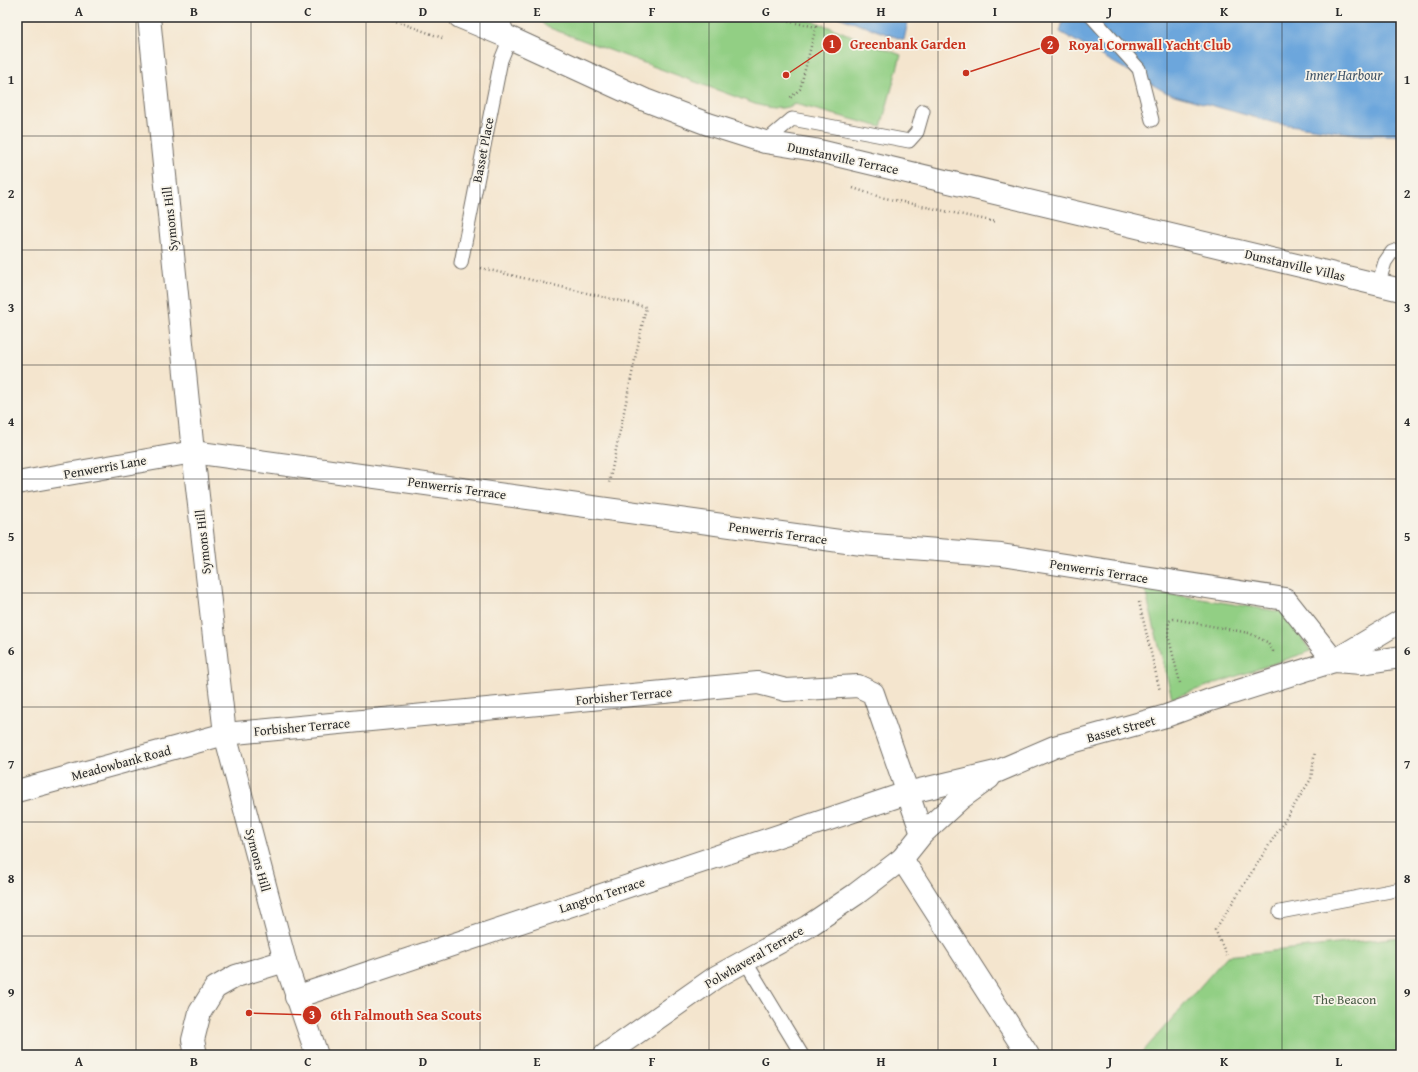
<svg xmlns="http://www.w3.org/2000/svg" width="1418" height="1072" font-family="'Gentium Book Plus',serif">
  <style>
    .green { fill: #92cf84; stroke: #5e7d58 }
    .water { fill: #6ca6dc; stroke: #4c6884 }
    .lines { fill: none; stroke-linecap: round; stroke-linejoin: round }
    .lane-casing { stroke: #716c64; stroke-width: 15 }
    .street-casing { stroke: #716c64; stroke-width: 24 }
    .secondary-casing { stroke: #716c64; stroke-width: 24 }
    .path { stroke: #716c64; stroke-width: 2.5; stroke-dasharray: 1 3; stroke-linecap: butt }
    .lane { stroke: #fff; stroke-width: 13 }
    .street { stroke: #fff; stroke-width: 22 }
    .secondary { stroke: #fff; stroke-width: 22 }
    .grid { fill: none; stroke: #2b2b2b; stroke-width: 1; stroke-opacity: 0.55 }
    .labels { text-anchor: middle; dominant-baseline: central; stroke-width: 3.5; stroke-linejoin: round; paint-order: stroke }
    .street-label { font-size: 13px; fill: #2b2b2b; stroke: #f7f3e8 }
    .park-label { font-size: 13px; fill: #4a5c46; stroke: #f7f3e8 }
    .water-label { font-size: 14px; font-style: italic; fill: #425669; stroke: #f7f3e8 }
    .leader { fill: none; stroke: #c8321e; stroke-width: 1.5 }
    .callout-dot { fill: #c8321e; stroke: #f7f3e8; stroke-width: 1.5 }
    .mark-label { font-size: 12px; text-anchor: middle; font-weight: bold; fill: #fff }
    .callout-label { font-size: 14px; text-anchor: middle; font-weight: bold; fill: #c8321e; stroke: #f7f3e8; stroke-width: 3.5; stroke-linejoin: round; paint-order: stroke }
    .neatline { fill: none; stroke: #2b2b2b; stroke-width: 1.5 }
    .grid-label { font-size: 13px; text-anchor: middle; font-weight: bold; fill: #2b2b2b }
  </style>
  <rect width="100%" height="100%" fill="#f7f3e8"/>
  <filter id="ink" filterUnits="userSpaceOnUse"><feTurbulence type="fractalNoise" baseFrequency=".025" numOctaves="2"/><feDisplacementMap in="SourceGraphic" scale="8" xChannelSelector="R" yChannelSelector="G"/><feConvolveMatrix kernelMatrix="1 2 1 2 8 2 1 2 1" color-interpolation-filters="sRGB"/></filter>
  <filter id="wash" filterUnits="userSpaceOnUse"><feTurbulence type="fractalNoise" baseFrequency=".012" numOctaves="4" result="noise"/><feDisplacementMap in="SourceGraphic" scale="16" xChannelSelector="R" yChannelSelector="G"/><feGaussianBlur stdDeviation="0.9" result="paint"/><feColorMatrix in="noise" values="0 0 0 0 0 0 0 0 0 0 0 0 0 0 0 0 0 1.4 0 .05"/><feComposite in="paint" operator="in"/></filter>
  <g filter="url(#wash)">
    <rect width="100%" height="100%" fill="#f4e5ce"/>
    <g class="green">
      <path d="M535,17h259l22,5 85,33 -20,72 -86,-23c-13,7 -26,4 -40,0l-208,-77z"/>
      <polygon points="1145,590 1283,612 1311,651 1172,698"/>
      <polygon points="1401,937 1401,1055 1140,1055 1227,956"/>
    </g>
    <g class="water">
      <polygon points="838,17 909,17 904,40"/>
      <polygon points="1064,17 1401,17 1401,135 1362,135 1275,123 1167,93 1060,32"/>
    </g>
  </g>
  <g filter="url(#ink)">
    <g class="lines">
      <defs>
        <g id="lane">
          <polyline points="1092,17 1139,69 1152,120"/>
          <polyline points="765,142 792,119 909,141 917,132 923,111"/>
          <polyline points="461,263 501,60 510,38 501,17"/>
          <polyline points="1378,285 1385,262 1392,252 1401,249"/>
          <polyline points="1280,912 1401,889"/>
          <polyline points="745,961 802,1055"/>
        </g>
        <g id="street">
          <polyline points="149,17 193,452 225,734 285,961 317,1055"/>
          <polyline points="17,483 193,452 861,544 1001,555 1285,599 1334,661 1210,700 1166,716 1054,747 996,772 907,793 296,997"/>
          <polyline points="17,791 225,734 758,683 786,690 858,686 873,693 922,834"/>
          <polyline points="902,859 1028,1055"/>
          <polyline points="196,1055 193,1040 200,1012 215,988 236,976 285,961"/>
          <polyline points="605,1055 716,977 807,927 856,894 902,859 922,834 961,798 989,778"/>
        </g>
        <g id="secondary">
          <polyline points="460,17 510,38 645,100 708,124 765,142 815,150 1401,290"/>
          <polyline points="1334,661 1401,621"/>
          <polyline points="1334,661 1362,663 1401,657"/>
        </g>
      </defs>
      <use href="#lane" class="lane-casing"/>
      <use href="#street" class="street-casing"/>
      <use href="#secondary" class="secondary-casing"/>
      <g class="path">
        <polyline points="385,17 445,39"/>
        <polyline points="681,17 688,19 767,17 816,27 800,89 790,98"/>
        <polyline points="853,188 880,197 996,222"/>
        <polyline points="481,268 646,307 609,483"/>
        <polyline points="1139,602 1160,691"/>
        <polyline points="1180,683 1168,635 1169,621 1174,619 1249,633 1267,642 1273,651 1272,653"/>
        <polyline points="1227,956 1215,930 1311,779 1315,751"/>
      </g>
      <use href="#lane" class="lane"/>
      <use href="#street" class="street"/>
      <use href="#secondary" class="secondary"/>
    </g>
  </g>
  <path class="grid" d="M136,17v1038M251,17v1038M366,17v1038M480,17v1038M594,17v1038M709,17v1038M824,17v1038M938,17v1038M1052,17v1038M1167,17v1038M1282,17v1038M17,136h1384M17,250h1384M17,365h1384M17,479h1384M17,593h1384M17,707h1384M17,822h1384M17,936h1384"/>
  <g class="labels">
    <g class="street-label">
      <text transform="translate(483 150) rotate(-79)">Basset Place</text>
      <text transform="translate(843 158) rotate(12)">Dunstanville Terrace</text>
      <text transform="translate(170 219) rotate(-96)">Symons Hill</text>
      <text transform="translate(1295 265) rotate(13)">Dunstanville Villas</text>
      <text transform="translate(105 467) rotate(-10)">Penwerris Lane</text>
      <text transform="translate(457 488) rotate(8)">Penwerris Terrace</text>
      <text transform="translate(778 533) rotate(8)">Penwerris Terrace</text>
      <text transform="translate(203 542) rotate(-96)">Symons Hill</text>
      <text transform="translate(1099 571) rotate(9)">Penwerris Terrace</text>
      <text transform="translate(624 696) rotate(-5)">Forbisher Terrace</text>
      <text transform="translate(302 727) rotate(-5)">Forbisher Terrace</text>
      <text transform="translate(1121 729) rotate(-15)">Basset Street</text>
      <text transform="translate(121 763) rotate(-15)">Meadowbank Road</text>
      <text transform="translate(258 860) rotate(75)">Symons Hill</text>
      <text transform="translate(602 895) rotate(-18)">Langton Terrace</text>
      <text transform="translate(754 957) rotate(-30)">Polwhaveral Terrace</text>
    </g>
    <g class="park-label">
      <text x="1345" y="999">The Beacon</text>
    </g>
    <g class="water-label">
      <text x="1344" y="75">Inner Harbour</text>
    </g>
  </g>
  <path class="leader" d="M786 75L832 44M966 73L1050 45M249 1013L312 1015"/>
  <g class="callout-dot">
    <circle cx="786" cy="75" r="4"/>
    <circle cx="966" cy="73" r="4"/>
    <circle cx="249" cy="1013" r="4"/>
    <circle cx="832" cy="44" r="10"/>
    <circle cx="1050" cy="45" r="10"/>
    <circle cx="312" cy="1015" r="10"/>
  </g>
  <g class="mark-label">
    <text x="832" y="48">1</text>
    <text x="1050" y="49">2</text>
    <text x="312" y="1019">3</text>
  </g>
  <g class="callout-label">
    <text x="908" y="49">Greenbank Garden</text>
    <text x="1150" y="50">Royal Cornwall Yacht Club</text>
    <text x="406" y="1020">6th Falmouth Sea Scouts</text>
  </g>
  <rect width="1418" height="1072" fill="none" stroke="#f7f3e8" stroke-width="44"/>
  <rect x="22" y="22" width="1374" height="1028" class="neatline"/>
  <g class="grid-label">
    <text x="79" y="16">A</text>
    <text x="194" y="16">B</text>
    <text x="308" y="16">C</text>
    <text x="423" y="16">D</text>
    <text x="537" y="16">E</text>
    <text x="652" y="16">F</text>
    <text x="766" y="16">G</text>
    <text x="881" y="16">H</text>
    <text x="995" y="16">I</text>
    <text x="1110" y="16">J</text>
    <text x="1224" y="16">K</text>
    <text x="1339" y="16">L</text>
    <text x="11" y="84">1</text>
    <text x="1407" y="84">1</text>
    <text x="11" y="198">2</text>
    <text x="1407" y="198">2</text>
    <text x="11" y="312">3</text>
    <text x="1407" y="312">3</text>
    <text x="11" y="426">4</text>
    <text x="1407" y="426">4</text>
    <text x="11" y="541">5</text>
    <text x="1407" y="541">5</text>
    <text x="11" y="655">6</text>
    <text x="1407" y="655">6</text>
    <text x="11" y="769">7</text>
    <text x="1407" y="769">7</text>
    <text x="11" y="883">8</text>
    <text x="1407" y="883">8</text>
    <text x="11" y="997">9</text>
    <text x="1407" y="997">9</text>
    <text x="79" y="1066">A</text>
    <text x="194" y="1066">B</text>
    <text x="308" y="1066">C</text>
    <text x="423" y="1066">D</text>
    <text x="537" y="1066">E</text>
    <text x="652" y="1066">F</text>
    <text x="766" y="1066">G</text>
    <text x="881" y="1066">H</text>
    <text x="995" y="1066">I</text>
    <text x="1110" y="1066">J</text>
    <text x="1224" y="1066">K</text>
    <text x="1339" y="1066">L</text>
  </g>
</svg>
